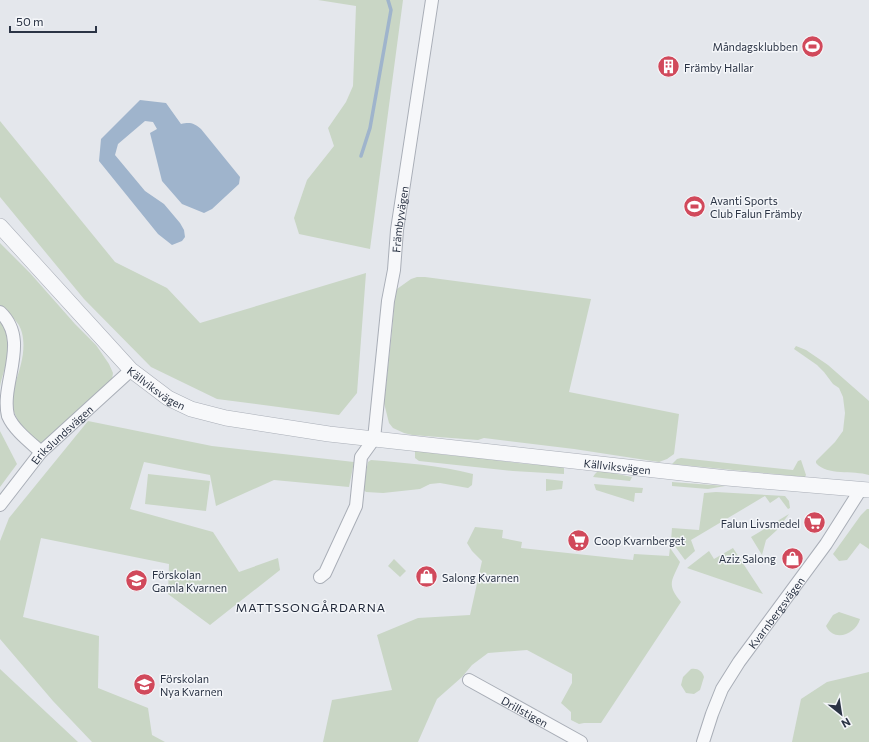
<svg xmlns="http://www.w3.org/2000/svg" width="869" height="742" font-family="Commissioner,sans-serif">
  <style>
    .green { fill: #c9d6c5 }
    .water { fill: #9fb4cc }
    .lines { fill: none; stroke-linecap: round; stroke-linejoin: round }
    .stream { stroke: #9fb4cc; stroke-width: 3.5 }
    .minor-casing { stroke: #a9aeb7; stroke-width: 14 }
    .tertiary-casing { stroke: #a9aeb7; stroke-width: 16 }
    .minor { stroke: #f7f8fa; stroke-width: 12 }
    .tertiary { stroke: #f7f8fa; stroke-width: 15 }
    .labels { text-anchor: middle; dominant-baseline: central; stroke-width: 3; stroke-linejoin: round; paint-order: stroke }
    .poi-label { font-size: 11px; fill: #2b3445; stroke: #f4f6f9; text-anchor: start }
    .street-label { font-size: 11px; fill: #2b3445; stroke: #f4f6f9 }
    .neighbourhood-label { font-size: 12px; letter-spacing: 1px; fill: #1d2536; stroke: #f4f6f9 }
  </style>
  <rect width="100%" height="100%" fill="#e4e7ec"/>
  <g class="green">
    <polygon points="318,0 403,0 370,249 299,234 294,218 307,180 334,146 328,128 346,102 353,86 356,6"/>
    <polygon points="0,121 115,262 167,288 200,323 366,273 357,393 339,415 217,399 151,367 84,299 0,197"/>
    <path d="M0,243l30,30 45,51 21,21 13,19 4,9 -2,13 -72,59c-13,-12 -28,-29 -28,-49 0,-5 3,-10 5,-15 5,-15 10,-32 6,-48 -2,-11 -14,-20 -22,-28z"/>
    <polygon points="417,277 425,277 591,299 569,392 679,414 674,454 667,459 659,462 574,449 484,438 478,440 412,435 404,433 393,428 389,423 384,403 392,331 395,295 397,289 411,279"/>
    <path d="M0,319c2,4 6,9 8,14 5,18 -5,37 -8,54z"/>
    <path d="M796,346l10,4 22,15 41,36v74c-16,-5 -42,1 -53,-12v-2l19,-19 8,-11 2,-18 -2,-16 -4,-9 -6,-4 -9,-12 -7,-7 -23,-16z"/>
    <polygon points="88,421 212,446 354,462 349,487 274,480 216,506 210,475 144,462 130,509 213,532 239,572 278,558 280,570 210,625 168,594 169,564 41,538 23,617 99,636 98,688 148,708 152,735 165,742 92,742 53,701 0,639 0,541 9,518"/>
    <polygon points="0,431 17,464 0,487"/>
    <path d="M415,449c21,6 42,7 64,9 28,3 56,9 85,6v10l-51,-3 -94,-10 -4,-3z"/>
    <polygon points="681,458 793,470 798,461 801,460 806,475 805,477 672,464 677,459"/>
    <path d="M371,460c34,3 68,5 102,14l-1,11 -4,3 -28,-5 -10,1 -10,5 -37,4 -17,-1 -3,-3v-2l5,-25z"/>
    <polygon points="598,471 603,471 632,477 630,481 593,477 595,474"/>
    <polygon points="148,474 210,481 206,511 145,504"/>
    <polygon points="546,479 563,481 562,489 546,491"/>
    <polygon points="672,482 725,486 708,489 672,486"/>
    <polygon points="594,484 643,488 642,493 635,493 634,502 596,490"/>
    <polygon points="716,492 785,496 789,501 790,508 788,509 779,497 770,503 765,496 691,540 695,551 685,560 671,541 672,528 699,530 704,493"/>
    <polygon points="867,509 869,509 869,549 860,543 847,560 839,561 833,554 861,515"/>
    <polygon points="789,514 777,530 766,540 762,555 751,537"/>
    <path d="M475,527l28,3 -1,8 20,4 -1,6 112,12 1,-6 35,2 1,-8 10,14c-8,19 -14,22 1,40l-80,121h-17l-5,1 -8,-4v-8l-10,-9 11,-20v-9l-45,-24 -39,3 -16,12 -10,12 -25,22 -19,43h-95l9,-42 60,-10 -15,-55 41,-17 52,-3 12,-54 -10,-10 -5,-8z"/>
    <polygon points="733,548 763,594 687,568 709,551 714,559"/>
    <polygon points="394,559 406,571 400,577 388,566"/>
    <path d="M839,612l21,7c-4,15 -26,24 -34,7l7,-11z"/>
    <polygon points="0,669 78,742 0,742"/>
    <path d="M691,669c7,-1 11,2 13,8l-4,13 -6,4 -8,-1 -5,-8 2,-8z"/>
    <polygon points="869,672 869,742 792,742 801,699 827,682"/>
  </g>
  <path class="water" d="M140,100l26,3 15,21c9,-2 13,-1 20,5l39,48 -1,7 -27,25 -8,4 -22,-9 -20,-23 -12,-48 7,-4 -4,-7 -8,-1 -27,23 -3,11 30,36 19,13 16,19 4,7 1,7 -3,4 -10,4 -14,-11 -59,-73 2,-22z"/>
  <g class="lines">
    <polyline class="stream" points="361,156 370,128 391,10 388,0"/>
    <defs>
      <g id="minor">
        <path d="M0,312c31,29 0,71 8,104 6,14 22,26 33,36"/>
        <path id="s1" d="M0,505l41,-53 90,-82"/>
        <path id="s2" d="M320,577l5,-4 31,-67 5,-49 13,-18 14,-138 6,-31 3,-40 35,-230"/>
        <path id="s3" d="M469,680l112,62"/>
        <path id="s4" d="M703,742l9,-28 10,-25 17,-27 87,-118 35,-55"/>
      </g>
      <g id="tertiary">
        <path id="s5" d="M0,226l131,144 37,28 23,11 35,9 103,16 398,44 142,12"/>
      </g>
    </defs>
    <use href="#minor" class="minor-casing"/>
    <use href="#tertiary" class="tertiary-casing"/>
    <use href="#minor" class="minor"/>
    <use href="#tertiary" class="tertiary"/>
  </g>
  <defs>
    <symbol id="stadium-disc" viewBox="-11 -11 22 22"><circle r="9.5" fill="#d1495b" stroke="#f4f6f9"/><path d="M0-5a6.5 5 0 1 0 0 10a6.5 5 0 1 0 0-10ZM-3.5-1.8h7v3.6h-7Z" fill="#fff"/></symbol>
    <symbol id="building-disc" viewBox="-11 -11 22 22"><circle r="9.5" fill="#d1495b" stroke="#f4f6f9"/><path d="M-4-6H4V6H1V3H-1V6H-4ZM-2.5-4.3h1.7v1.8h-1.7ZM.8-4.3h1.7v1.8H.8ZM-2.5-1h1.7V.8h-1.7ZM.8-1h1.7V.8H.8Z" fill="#fff"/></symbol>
    <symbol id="supermarket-disc" viewBox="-11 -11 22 22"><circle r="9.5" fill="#d1495b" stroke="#f4f6f9"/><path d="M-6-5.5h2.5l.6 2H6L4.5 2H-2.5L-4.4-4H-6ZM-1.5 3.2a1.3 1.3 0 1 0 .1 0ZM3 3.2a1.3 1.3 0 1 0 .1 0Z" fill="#fff"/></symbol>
    <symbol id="shop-disc" viewBox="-11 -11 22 22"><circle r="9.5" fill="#d1495b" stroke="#f4f6f9"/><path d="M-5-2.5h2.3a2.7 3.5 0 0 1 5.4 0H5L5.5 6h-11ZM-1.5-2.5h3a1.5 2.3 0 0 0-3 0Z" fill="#fff"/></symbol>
    <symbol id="school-disc" viewBox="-11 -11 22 22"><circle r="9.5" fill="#d1495b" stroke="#f4f6f9"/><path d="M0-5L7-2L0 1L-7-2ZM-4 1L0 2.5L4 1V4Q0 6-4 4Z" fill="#fff"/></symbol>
  </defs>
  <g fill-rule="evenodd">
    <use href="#stadium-disc" x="800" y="34" width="25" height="25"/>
    <use href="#building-disc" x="656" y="54" width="25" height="25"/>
    <use href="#stadium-disc" x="682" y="194" width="25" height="25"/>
    <use href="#supermarket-disc" x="802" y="510" width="25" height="25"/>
    <use href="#supermarket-disc" x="566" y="528" width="25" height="25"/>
    <use href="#shop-disc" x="780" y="546" width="25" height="25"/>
    <use href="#shop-disc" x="414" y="564" width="25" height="25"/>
    <use href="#school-disc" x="124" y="568" width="25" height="25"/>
    <use href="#school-disc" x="132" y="672" width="25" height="25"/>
  </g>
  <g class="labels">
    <g class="poi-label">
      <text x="798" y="46" text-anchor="end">Måndagsklubben</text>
      <text x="684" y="67">Främby Hallar</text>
      <text x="710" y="200">Avanti Sports<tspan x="710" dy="13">Club Falun Främby</tspan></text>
      <text x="800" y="523" text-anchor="end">Falun Livsmedel</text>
      <text x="594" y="540">Coop Kvarnberget</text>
      <text x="776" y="558" text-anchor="end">Aziz Salong</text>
      <text x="152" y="574">Förskolan<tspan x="152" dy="13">Gamla Kvarnen</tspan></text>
      <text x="442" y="577">Salong Kvarnen</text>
      <text x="160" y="678">Förskolan<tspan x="160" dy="13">Nya Kvarnen</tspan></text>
    </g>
    <g class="street-label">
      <text stroke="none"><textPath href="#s2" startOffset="373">Främbyvägen</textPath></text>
      <text stroke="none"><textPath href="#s5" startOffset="226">Källviksvägen</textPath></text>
      <text stroke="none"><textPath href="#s1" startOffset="94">Erikslundsvägen</textPath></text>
      <text stroke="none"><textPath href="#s5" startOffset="697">Källviksvägen</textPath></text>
      <text stroke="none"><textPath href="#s4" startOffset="150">Kvarnbergsvägen</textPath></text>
      <text stroke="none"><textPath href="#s3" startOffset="64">Drillstigen</textPath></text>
    </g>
    <g class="neighbourhood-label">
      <text x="311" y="607">MATTSSONGÅRDARNA</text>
    </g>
  </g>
  <g transform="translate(841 714) rotate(150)" stroke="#f4f6f9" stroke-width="3" paint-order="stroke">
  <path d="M0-3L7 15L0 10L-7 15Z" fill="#2b3445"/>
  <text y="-6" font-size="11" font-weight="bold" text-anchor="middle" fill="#2b3445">N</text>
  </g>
  <path d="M10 26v6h86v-6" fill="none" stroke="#2b3445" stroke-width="2"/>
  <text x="16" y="26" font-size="12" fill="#2b3445" stroke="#f4f6f9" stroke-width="3" paint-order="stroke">50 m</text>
</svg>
